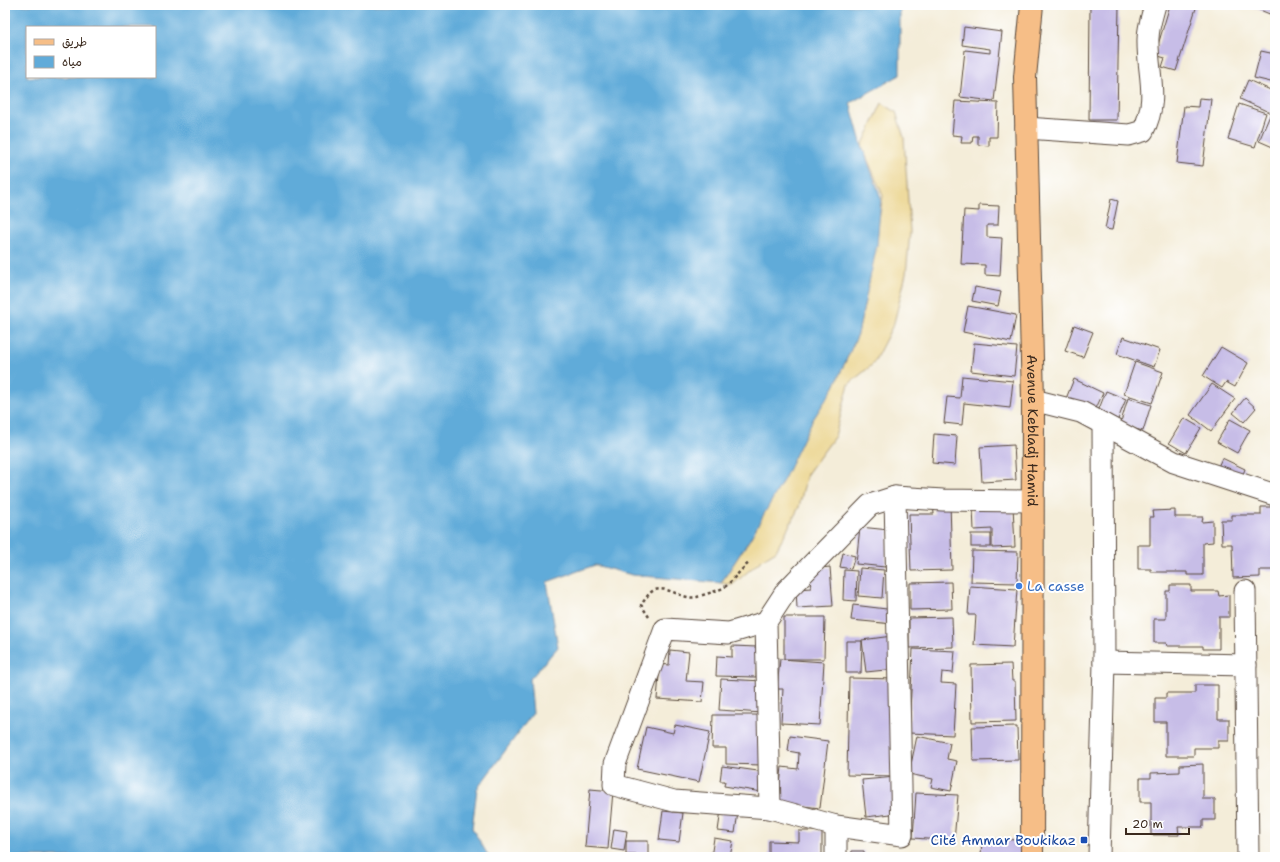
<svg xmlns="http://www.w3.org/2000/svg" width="1280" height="862" font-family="'Shantell Sans','Playpen Sans Arabic',sans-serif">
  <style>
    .sand { fill: #eeda9e; stroke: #94825e }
    .water { fill: #61abd9; stroke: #4e6a7c; fill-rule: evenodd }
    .building { fill: #c7bde7 }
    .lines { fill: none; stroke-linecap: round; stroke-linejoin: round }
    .street-casing { stroke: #57473a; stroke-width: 23 }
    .primary-casing { stroke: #57473a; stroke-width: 24 }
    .path { stroke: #57473a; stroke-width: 2.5; stroke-dasharray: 3 3; stroke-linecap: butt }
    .street { stroke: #fff; stroke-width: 21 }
    .primary { stroke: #f6be87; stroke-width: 22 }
    .shop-dot { fill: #3f7fe0; stroke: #fff; stroke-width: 1.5 }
    .transit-dot { fill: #1a4fb4; stroke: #fff; stroke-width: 1.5 }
    .labels { text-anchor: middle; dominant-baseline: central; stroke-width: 4; stroke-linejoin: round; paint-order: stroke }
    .street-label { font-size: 14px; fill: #3b2a1e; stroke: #fff }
    .shop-label { font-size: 14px; fill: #366cbe; stroke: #fff; text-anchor: start }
    .transit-label { font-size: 14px; fill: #164399; stroke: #fff; text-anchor: end }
  </style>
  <rect width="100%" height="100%" fill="#fff"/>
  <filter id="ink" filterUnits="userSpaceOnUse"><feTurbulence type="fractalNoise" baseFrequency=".025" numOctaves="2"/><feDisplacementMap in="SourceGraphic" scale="8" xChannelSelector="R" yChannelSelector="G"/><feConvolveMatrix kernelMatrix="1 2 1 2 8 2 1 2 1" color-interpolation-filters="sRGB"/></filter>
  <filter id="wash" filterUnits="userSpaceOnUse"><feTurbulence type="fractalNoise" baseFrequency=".012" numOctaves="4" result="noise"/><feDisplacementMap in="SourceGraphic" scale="16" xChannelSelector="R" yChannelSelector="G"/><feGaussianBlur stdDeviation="0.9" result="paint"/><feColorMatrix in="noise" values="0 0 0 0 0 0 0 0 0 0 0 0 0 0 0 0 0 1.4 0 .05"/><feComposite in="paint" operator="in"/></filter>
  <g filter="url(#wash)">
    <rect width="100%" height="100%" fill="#f4edd9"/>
    <polygon class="sand" points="882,103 896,112 904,138 910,232 906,274 894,323 873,364 849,384 835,436 807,474 799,507 776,551 763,559 732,585 721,583 750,539 812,421 834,387 858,334 869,282 883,196 862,146"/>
    <path class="water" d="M5,5h895v70l-50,28 12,43 19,52 -4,47 -19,89 -24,53 -22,34 -27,56 -35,62 -29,44 -89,-8 -37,-10 -48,17 11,65 -28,32 3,34 -56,76 -5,39 17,29h-484zM27,27h128v50h-128z"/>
    <g id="blocks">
      <g class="building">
        <polygon points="1090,5 1119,5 1117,120 1089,120"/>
        <polygon points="1170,5 1197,5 1176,71 1162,67 1165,58 1155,55"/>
        <polygon points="1248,5 1275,5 1275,8 1272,15"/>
        <polygon points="964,27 1002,32 994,101 960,97 965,50 990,53 990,49 962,45"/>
        <polygon points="1261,51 1275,54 1275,83 1254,78"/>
        <polygon points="1248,80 1275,92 1275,148 1259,141 1271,113 1240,99"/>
        <polygon points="1199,98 1211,99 1203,166 1177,163 1184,106 1198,107"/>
        <polygon points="955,101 998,103 997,137 989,137 989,146 978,145 978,136 973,136 972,143 961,143 962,136 952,135"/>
        <polygon points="1239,104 1266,113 1255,147 1228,139"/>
        <polygon points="1111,199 1118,201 1112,230 1105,229"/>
        <polygon points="979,205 999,206 998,225 987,225 987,237 1002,238 1000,276 985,275 985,265 961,264 964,210 979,211"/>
        <polygon points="975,287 1001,292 998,306 972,301"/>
        <polygon points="968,306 1016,315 1011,342 963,332"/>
        <polygon points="1074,325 1093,332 1083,357 1065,351"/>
        <polygon points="1123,337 1160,350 1154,367 1117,354"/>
        <polygon points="974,343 1017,347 1014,376 971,371"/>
        <polygon points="1221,347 1248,363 1235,387 1226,382 1222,388 1203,376"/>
        <polygon points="1135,362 1163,372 1152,403 1124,394"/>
        <polygon points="962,376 1013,381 1010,408 964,403 962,425 944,423 947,397 960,398"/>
        <polygon points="1074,379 1103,393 1094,413 1065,401"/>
        <polygon points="1212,384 1235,399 1211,431 1190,415"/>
        <polygon points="1106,391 1126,399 1117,422 1097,414"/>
        <polygon points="1128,398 1151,405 1143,431 1120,425"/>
        <polygon points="1245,398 1256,408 1244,422 1233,413"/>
        <polygon points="1184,418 1201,428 1186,453 1169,443"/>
        <polygon points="1230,419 1250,430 1237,453 1217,442"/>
        <polygon points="934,434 957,436 955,465 932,463"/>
        <polygon points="1014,445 1016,480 982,482 980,447"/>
        <polygon points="1222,458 1245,469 1240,482 1216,471"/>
        <polygon points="933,503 950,503 952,570 911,571 909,514 934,514"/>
        <polygon points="1013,506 1015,547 992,548 992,529 974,530 973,508"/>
        <polygon points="1261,507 1275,507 1275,570 1260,570 1260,577 1233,578 1232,544 1222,544 1221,520 1232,520 1232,515 1261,515"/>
        <polygon points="1175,510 1175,517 1203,517 1202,522 1213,521 1213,542 1203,543 1203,575 1187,575 1187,572 1151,572 1151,569 1138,569 1138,545 1150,545 1150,517 1154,517 1153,511"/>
        <polygon points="860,527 889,530 885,567 856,564"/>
        <rect x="971" y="534" width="20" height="13"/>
        <polygon points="972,551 1018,552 1017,583 971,582"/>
        <polygon points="843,553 855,556 851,569 840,567"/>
        <polygon points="830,567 833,606 797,608 796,589 811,588 809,569"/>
        <polygon points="860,568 884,570 882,598 858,596"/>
        <polygon points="844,570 857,571 856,601 843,600"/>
        <polygon points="951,582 952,609 910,610 910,583"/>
        <polygon points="1170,585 1191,585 1191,591 1218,591 1219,596 1229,595 1229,617 1219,617 1219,649 1203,649 1203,646 1167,646 1166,643 1154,643 1154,619 1166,619 1166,591 1170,591"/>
        <polygon points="970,586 1017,589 1013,647 974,645 976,615 968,615"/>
        <polygon points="853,605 895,610 893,624 851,620"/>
        <polygon points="784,617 825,617 824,659 784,659"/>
        <polygon points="952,617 953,647 909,648 909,618"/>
        <polygon points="892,636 895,669 866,672 862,640"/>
        <polygon points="846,641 862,641 861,673 846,673"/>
        <polygon points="732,646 757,647 756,677 716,676 717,656 732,657"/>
        <polygon points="913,649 955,651 953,673 942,672 941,683 956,684 953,735 909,733"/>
        <polygon points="670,650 689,652 686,681 704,682 702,702 657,699 660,664 669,665"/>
        <polygon points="780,659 824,662 820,725 781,723 783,689 777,689"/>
        <polygon points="1011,664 1012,681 1015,681 1016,721 972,722 971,665"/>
        <polygon points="849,678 896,679 893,776 847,775"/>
        <polygon points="721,679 764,681 762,713 719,710"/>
        <polygon points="1195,685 1218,685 1218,719 1229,719 1229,741 1218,741 1218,748 1194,748 1194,756 1166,756 1166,722 1155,722 1155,698 1166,698 1166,693 1195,693"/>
        <polygon points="713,715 764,715 763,765 726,764 726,748 712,748"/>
        <polygon points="675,725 710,732 699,782 637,769 646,727 673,733"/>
        <polygon points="1017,726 1018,760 973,761 972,727"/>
        <polygon points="790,736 828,741 820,808 778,803 782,767 798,769 799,753 788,751"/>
        <polygon points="917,736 950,743 947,759 957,761 951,791 931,787 933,779 909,774"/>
        <polygon points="1203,764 1203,799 1215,799 1215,820 1203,820 1203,827 1178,827 1179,835 1151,835 1151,802 1140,802 1140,778 1151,778 1151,773 1180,772 1180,765"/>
        <polygon points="722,766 765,772 762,792 724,786 725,781 720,781"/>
        <polygon points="896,777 899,813 866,817 862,780"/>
        <polygon points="590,789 613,791 608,849 585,847"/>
        <polygon points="916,793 958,795 954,841 913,838"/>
        <polygon points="721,810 738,812 735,833 718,831"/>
        <polygon points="663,811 683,813 679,842 659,840"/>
        <polygon points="614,829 627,831 624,851 611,849"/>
        <polygon points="799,831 822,831 822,857 769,857 769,841 799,842"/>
        <polygon points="714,838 733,841 730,857 711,857"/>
        <polygon points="982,839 1022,840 1021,857 981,857"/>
        <rect x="626" y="841" width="22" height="14"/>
        <polygon points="852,851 864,851 864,857 851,857"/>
      </g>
    </g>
  </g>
  <g filter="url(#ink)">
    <use href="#blocks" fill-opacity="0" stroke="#57473a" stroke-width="1"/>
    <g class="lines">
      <defs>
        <g id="street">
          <path d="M1026,128l103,7 14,-4c17,-33 4,-58 5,-92 0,-11 4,-23 7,-34"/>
          <polyline points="1033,400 1081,412 1174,462 1275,495"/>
          <polyline points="1245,591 1248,857"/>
          <polyline points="766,622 729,633 665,629 615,764 614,785 674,801 770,808 836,826 902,835 895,497"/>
          <polyline points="1104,662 1246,665"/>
          <polyline points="770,808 766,622 787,590 870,505 895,497 943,500 1031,501"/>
          <polyline points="836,826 836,857"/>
          <polyline points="1099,857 1104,662 1103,424"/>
        </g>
        <g id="primary">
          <path id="s1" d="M1032,5l-7,72 8,323 -1,457"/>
        </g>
      </defs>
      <use href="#street" class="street-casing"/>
      <use href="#primary" class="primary-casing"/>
      <path class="path" d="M649,617l-8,-12c3,-4 6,-9 9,-12 13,-12 32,8 47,4 8,-3 22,-6 29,-11 9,-8 15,-17 24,-24"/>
      <use href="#street" class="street"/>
      <use href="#primary" class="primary"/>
    </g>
  </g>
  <circle class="shop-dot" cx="1019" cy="586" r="4"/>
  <rect class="transit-dot" x="1080" y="836" width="8" height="8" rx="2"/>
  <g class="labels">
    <g class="street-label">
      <text stroke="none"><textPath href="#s1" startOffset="426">Avenue Kebladj Hamid</textPath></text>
    </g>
    <g class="shop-label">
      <text x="1027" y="586">La casse</text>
    </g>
    <g class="transit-label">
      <text x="1076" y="840">Cité Ammar Boukikaz</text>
    </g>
  </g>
  <rect width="1280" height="862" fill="none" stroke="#fff" stroke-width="20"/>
  <rect x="26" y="26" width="130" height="52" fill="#ffffff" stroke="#b1aaa5"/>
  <rect x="34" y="39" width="20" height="6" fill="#f6be87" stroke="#b1aaa5"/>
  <text x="62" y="46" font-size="12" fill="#3b2a1e">طريق</text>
  <rect x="34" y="56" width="20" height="12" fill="#61abd9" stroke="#b1aaa5"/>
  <text x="62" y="66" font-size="12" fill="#3b2a1e">مياه</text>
  <path d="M1126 828v6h63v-6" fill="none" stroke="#3b2a1e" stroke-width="2"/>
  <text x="1132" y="828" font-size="12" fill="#3b2a1e" stroke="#ffffff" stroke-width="3" paint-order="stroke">20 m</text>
</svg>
